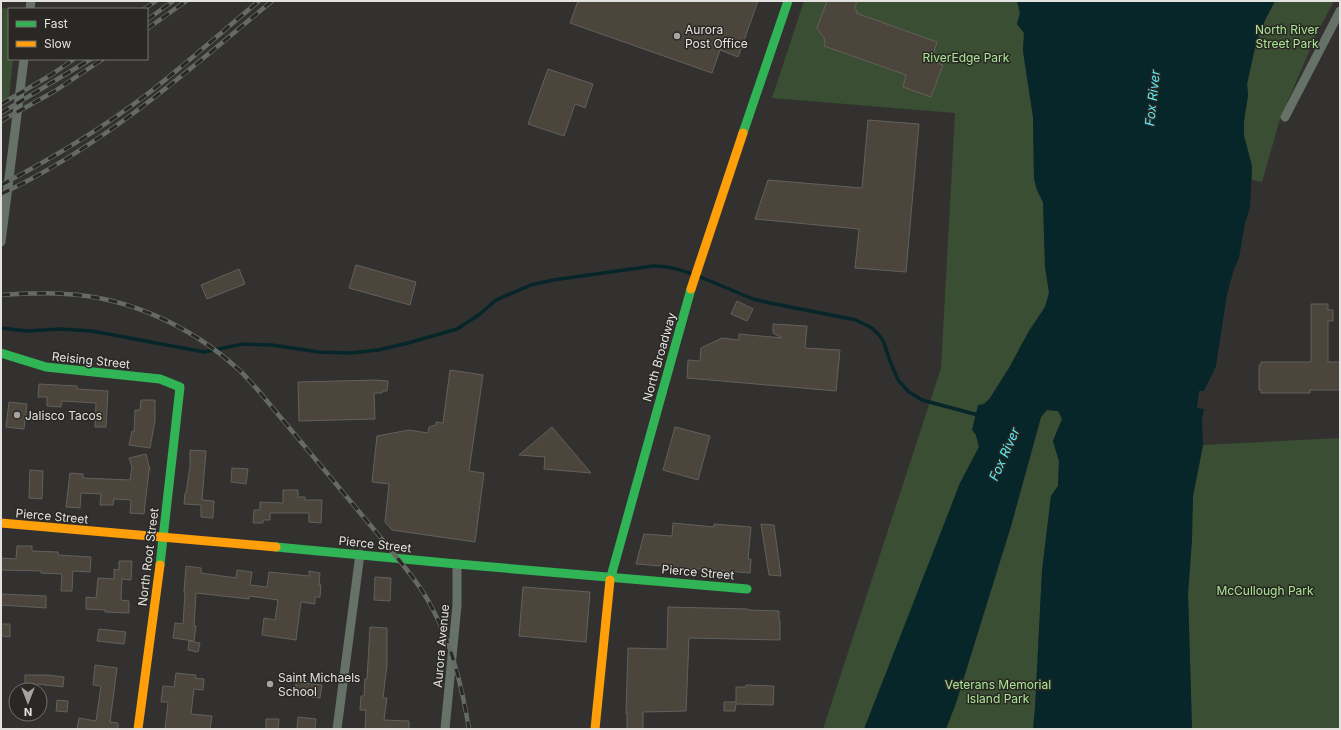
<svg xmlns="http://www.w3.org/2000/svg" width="1341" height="730" font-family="Inter,sans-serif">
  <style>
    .green { fill: #394e32 }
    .water { fill: #072629 }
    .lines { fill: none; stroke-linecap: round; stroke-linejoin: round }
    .stream { stroke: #072629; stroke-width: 3.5 }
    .building { fill: #4c453b; stroke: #62605f }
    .street { stroke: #667267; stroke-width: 9 }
    .fast { stroke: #30b455; stroke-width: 9 }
    .slow { stroke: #ff9f0a; stroke-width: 9 }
    .rail-casing { stroke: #656a64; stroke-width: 4.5 }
    .rail { stroke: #2a2824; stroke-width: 3; stroke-dasharray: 9; stroke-linecap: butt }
    .poi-dot { fill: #a6a4a2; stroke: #2a2824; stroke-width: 1.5 }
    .labels { text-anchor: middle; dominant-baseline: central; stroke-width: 3; stroke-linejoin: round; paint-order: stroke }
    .poi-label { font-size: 12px; fill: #e4e2e0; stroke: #2a2824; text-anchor: start }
    .park-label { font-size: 12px; fill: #a9e795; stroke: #2a2824 }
    .street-label { font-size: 12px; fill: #e4e2e0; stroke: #2a2824 }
    .water-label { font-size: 13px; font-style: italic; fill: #57effb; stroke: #2a2824 }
  </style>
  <rect width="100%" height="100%" fill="#33312f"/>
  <g class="green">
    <polygon points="804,1 1017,1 1020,13 1017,24 1024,33 1023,51 1033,117 1034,179 1037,190 1043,202 1045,266 1049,293 1045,307 1029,331 1009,368 990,398 984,404 976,435 979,447 960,483 870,729 823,729 941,368 955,113 772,98"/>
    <polygon points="1275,1 1334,1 1318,31 1280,119 1262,182 1252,180 1252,166 1244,136 1244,121 1248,95 1247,84 1256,43 1265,20"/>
    <polygon points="1,8 12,9 9,9 9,59 13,59 9,98 1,102"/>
    <polygon points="1047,410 1059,411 1062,419 1053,441 1059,461 1058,486 1051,496 1042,571 1035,709 1033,729 946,729 956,703 1011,526 1041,417"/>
    <polygon points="1340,438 1340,729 1192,729 1188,594 1193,496 1203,445"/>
  </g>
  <polygon class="water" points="1017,1 1275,1 1265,20 1256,43 1247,84 1248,95 1244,121 1244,136 1252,166 1250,207 1245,223 1239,258 1234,269 1227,294 1216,366 1204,391 1199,391 1197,408 1204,409 1202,419 1203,445 1193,496 1192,541 1188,594 1192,729 1033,729 1035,709 1042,571 1051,496 1058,486 1059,461 1053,441 1062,419 1058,411 1047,410 1041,417 1011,526 956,703 946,729 864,729 960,483 979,447 976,435 972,430 978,405 984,404 990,398 1009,368 1029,331 1045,307 1049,293 1045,266 1043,202 1037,190 1034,179 1033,117 1023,51 1024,33 1017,24 1020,13"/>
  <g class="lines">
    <g class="stream">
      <polyline points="698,276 753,299 770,303 856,320 872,328 880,336 884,343 890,361 898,380 909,392 922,400 978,415"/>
      <path d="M1,328l26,3 33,-2 32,2 112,21 39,-8 29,1 47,7 32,1 27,-3 30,-7 49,-14 23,-15 16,-14 35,-15 22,-5 100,-14c15,0 25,3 39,8"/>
    </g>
  </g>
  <g class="building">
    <polygon points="578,1 758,1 738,57 720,50 712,73 570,23"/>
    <polygon points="827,1 857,1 854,9 857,11 856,13 937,42 931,61 943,65 931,97 903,87 906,75 824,46 825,42 824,38 817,28"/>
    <polygon points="548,69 593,84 585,108 575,104 564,136 528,124"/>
    <polygon points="868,120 919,124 906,272 855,268 859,229 755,219 768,180 862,188"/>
    <polygon points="356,265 416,282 410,305 349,288"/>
    <polygon points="239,269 245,284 207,299 201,285"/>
    <polygon points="737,301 753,309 747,321 731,314"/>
    <polygon points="1311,304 1328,304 1328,310 1333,310 1333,321 1328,321 1328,362 1340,362 1340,390 1310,390 1310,393 1261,393 1261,390 1259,390 1259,365 1261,365 1261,362 1311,362"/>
    <polygon points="773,324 807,326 805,348 840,350 836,391 687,378 688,360 700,361 701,348 722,338 739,340 739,334 782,338 773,333"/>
    <polygon points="450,370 483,375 469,471 484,473 475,542 392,530 385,522 389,484 372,482 377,436 409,430 428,433 429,427 436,425 436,422 443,423"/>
    <polygon points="376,380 388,381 387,391 383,391 382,393 374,393 375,419 299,421 298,382"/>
    <polygon points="39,384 77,386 77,389 108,391 106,427 95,427 96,403 62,401 61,407 47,406 47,397 38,397"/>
    <polygon points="141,400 155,400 155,421 150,448 129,445 132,431 134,432 135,410 140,410"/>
    <polygon points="9,402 27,404 24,429 6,427"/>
    <polygon points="552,427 591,473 544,469 545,457 519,455"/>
    <polygon points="675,427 710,436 698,480 663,470"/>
    <polygon points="190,450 206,451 202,500 214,501 213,518 201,517 201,505 184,504 185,493 186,493 190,467"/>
    <polygon points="146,454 150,470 149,470 144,514 130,513 131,500 114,499 113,505 100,505 101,494 81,493 80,508 66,507 70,473 83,474 83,478 130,480 132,467 129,458"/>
    <polygon points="232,468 248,469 246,484 231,482"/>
    <polygon points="30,470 43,471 42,499 29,498"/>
    <polygon points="283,490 298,490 298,497 305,497 305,500 322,500 321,523 309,522 309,513 270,513 270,520 263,520 263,523 253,523 254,510 260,510 260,502 283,503"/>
    <polygon points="673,523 714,527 714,524 751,527 748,559 751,559 750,573 636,564 644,534 672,536"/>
    <polygon points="761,524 774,525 781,576 769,575"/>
    <polygon points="17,546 32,546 32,551 58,552 58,555 91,557 90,572 73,571 72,591 61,591 62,574 41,573 41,571 1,570 1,558 16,559"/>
    <polygon points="119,561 132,561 131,580 122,579 121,600 129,601 129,613 105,612 105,610 86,609 86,597 96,598 98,578 114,579 114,569 119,570"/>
    <polygon points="186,566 201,568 201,573 236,578 237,570 252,572 250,585 267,587 269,572 309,576 309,571 320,573 319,585 321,585 320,597 315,597 315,604 301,602 296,640 262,635 264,618 275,620 278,600 249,596 249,599 196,593 194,626 196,626 194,641 173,638 175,623 183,624 185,592 184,592"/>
    <polygon points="375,577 391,578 390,601 374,600"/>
    <polygon points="523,587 590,592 586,642 519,636"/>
    <polygon points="1,594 46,596 46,608 1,605"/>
    <polygon points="668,607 748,609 748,610 779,611 779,620 780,620 780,640 689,638 686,711 643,712 643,729 627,729 627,713 626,713 628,648 667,649"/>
    <polygon points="1,624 10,624 10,637 1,636"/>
    <polygon points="370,627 387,628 387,665 383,698 387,698 384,720 409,721 409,729 365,729 366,710 360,710 361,696 364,696 365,679 367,679"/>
    <polygon points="99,629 126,632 124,644 97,641"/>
    <polygon points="189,641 200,643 198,652 188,650"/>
    <polygon points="95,665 117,668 110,722 118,723 118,729 77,729 79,718 96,721 101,686 93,685"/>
    <polygon points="176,673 196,675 195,678 204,679 203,690 194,689 191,714 212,716 210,729 165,729 168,702 161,702 163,686 174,687"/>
    <polygon points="25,675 48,675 64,677 63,687 37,684 36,690 25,690"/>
    <polygon points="296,682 322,685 320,698 295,695"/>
    <polygon points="746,685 774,686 773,705 736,704 735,711 724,711 724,702 736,702 736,687 746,687"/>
    <polygon points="57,700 68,701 67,712 56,711"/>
    <polygon points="298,717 316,719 315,729 297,729"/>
    <polygon points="266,719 279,719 278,729 266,729"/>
  </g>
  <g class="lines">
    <g class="street">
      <polyline points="30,9 31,1"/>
      <polyline points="1285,117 1340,11"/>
      <polyline points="1,242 24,59"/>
      <polyline points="337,729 360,554"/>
      <polyline points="445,729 457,605 457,564"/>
    </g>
    <g class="fast">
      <polyline points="743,133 788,1"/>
      <polyline points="1,353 46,367 160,379 180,387 160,565"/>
      <polyline points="276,547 457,564 747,589"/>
      <polyline points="610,580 691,289"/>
    </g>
    <g class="slow">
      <polyline points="691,289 743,133"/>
      <polyline points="1,523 276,547"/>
      <polyline points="138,729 160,565"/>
      <polyline points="595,729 610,580"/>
    </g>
    <defs>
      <g id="rail">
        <polyline points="144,9 156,1"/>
        <polyline points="147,20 173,1"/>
        <polyline points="147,29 186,1"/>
        <polyline points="1,104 51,75 74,59"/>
        <polyline points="1,113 91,59"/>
        <polyline points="1,121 55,91 103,59"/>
        <path d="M1,185c52,-27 102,-57 149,-93 37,-29 73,-61 109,-91"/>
        <path d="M1,194c101,-47 186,-122 271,-193"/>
        <path d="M1,295c21,-1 43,-3 64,-1 64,3 127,33 173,75 7,6 13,14 19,20l129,155c16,20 33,39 45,62 21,38 31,81 38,123"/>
      </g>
    </defs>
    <use href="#rail" class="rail-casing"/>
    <use href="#rail" class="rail"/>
  </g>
  <g class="poi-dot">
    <circle cx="677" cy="36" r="4"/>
    <circle cx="17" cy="415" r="4"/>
    <circle cx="270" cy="684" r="4"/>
  </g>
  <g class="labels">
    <g class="poi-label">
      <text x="685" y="29">Aurora<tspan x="685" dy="14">Post Office</tspan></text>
      <text x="25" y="415">Jalisco Tacos</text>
      <text x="278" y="677">Saint Michaels<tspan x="278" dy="14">School</tspan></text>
    </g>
    <g class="park-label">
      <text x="1287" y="29">North River<tspan x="1287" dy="14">Street Park</tspan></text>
      <text x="966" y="57">RiverEdge Park</text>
      <text x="1265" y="590">McCullough Park</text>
      <text x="998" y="684">Veterans Memorial<tspan x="998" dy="14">Island Park</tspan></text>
    </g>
    <g class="street-label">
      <text transform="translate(659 357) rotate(-74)">North Broadway</text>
      <text transform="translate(91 360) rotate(6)">Reising Street</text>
      <text transform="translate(52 516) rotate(5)">Pierce Street</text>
      <text transform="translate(375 544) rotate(6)">Pierce Street</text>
      <text transform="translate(148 557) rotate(-83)">North Root Street</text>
      <text transform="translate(698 572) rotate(5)">Pierce Street</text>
      <text transform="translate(441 646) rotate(-85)">Aurora Avenue</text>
    </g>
    <g class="water-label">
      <text transform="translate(1152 98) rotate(-84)">Fox River</text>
      <text transform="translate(1004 454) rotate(-66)">Fox River</text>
    </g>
  </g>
  <rect width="1341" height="730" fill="none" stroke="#e4e2e0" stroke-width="4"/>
  <rect x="8" y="8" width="140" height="52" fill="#2a2824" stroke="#74726f"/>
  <rect x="16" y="21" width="20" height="6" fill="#30b455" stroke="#74726f"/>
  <text x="44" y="28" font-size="12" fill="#e4e2e0">Fast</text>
  <rect x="16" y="41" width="20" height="6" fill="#ff9f0a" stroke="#74726f"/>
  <text x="44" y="48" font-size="12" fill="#e4e2e0">Slow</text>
  <g transform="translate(28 702) rotate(180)"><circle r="19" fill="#2a2824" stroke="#74726f"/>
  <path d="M0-3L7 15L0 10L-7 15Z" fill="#a6a4a2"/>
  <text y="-6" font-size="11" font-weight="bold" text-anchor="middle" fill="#e4e2e0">N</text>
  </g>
</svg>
